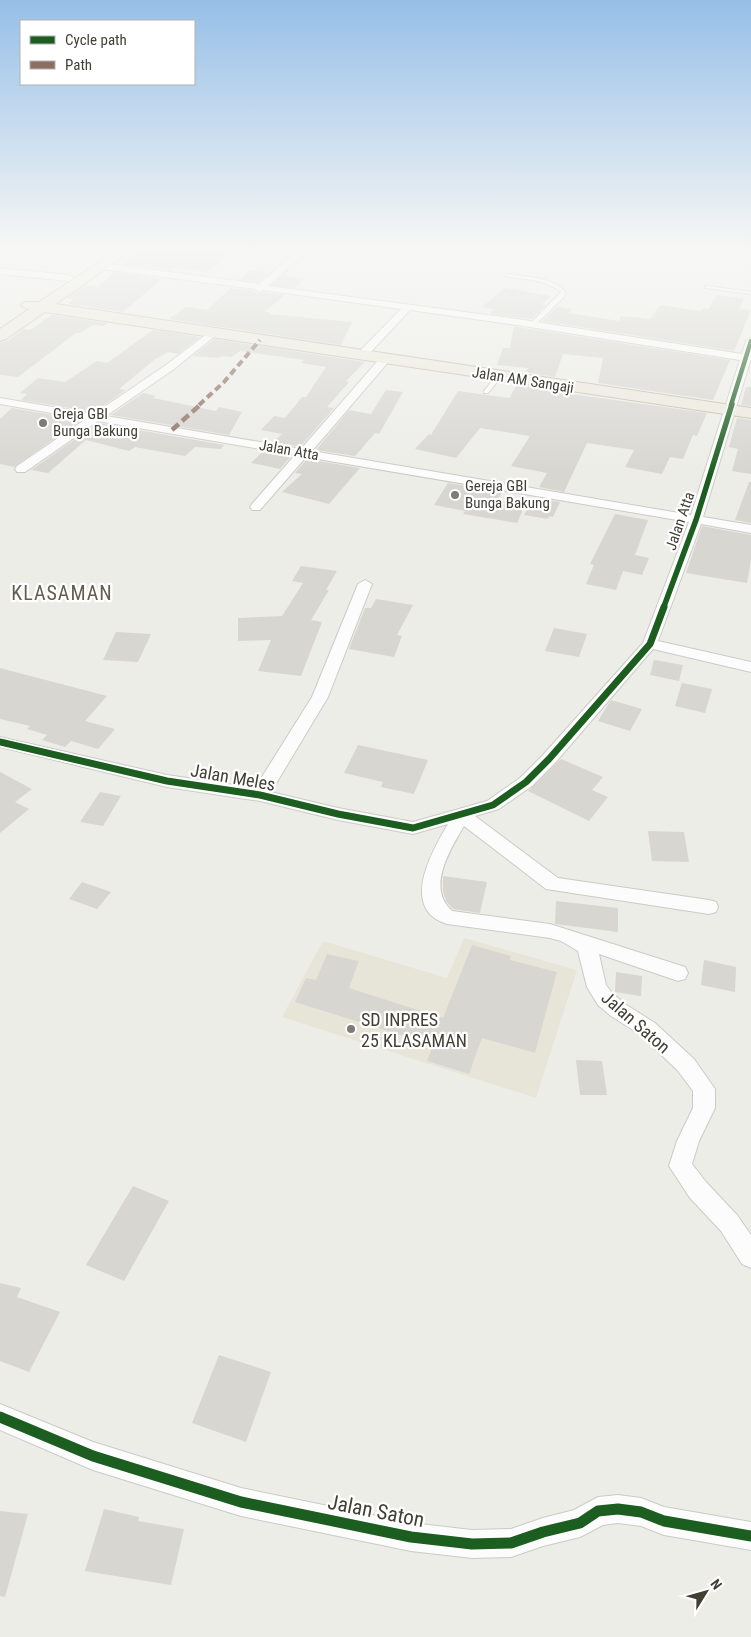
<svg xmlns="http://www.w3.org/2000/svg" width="751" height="1637" font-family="'Roboto Condensed',sans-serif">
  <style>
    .education { fill: #e7e5d8; fill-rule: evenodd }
    .building { fill: #d7d6d1 }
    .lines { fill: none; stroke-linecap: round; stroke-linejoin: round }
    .service-casing { stroke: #cbcac6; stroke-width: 2 }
    .minor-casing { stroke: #cbcac6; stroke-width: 2 }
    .trunk-casing { stroke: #c2bca6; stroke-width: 2 }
    .service { fill: #fcfcfc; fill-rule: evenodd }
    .minor { fill: #fcfcfc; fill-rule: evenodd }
    .trunk { fill: #eceade; fill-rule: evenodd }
    .quiet-far1 { stroke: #8d6e63; stroke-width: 4; stroke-dasharray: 7 4; stroke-linecap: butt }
    .quiet { stroke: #8d6e63; stroke-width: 4.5; stroke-dasharray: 9 4.5; stroke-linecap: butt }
    .cycleway-far3-casing { stroke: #fff; stroke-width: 6 }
    .cycleway-far2-casing { stroke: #fff; stroke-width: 8 }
    .cycleway-far1-casing { stroke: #fff; stroke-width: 10 }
    .cycleway-casing { stroke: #fff; stroke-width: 14 }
    .cycleway-far3 { stroke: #1b5e20; stroke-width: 4.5 }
    .cycleway-far2 { stroke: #1b5e20; stroke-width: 5.5 }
    .cycleway-far1 { stroke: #1b5e20; stroke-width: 7 }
    .cycleway { stroke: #1b5e20; stroke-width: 11 }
    .poi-dot { fill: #7e7c74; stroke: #fff; stroke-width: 2 }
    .labels { text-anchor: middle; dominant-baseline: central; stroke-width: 4.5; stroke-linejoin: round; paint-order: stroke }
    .far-street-label { font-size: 15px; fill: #423f35; stroke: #fff }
    .far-poi-label { font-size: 15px; fill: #423f35; stroke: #fff; text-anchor: start }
    .street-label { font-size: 18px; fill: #423f35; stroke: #fff }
    .poi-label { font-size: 18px; fill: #423f35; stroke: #fff; text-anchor: start }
    .quarter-label { font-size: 20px; letter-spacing: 1px; fill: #635e4e; stroke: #fff }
    .near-street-label { font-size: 21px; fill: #423f35; stroke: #fff }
  </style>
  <rect width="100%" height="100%" fill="#edede8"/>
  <path class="education" d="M464,938l113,32 -41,128 -254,-81 41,-76 124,37zM472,945l39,11 -42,118 -42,-13zM327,954l32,7 -9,23 -32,-7zM516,962l41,10 -22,81 -44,-13z"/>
  <g class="building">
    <polygon points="149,246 242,246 206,272 184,269 173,268 171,270 124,264"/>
    <polygon points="250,270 269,273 258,282 240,280"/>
    <polygon points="114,272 162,279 123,312 68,304 74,299 67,298 86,285 98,287"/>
    <polygon points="283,275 305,279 294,288 272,285"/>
    <polygon points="231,288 254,291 258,294 263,292 285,295 264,312 270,312 269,314 352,322 341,345 169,319 186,307 207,310"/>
    <polygon points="505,288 551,296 542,304 546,305 532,319 490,314 494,309 482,307"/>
    <polygon points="716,295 744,299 739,309 751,310 734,351 542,321 557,307 571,309 568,313 619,321 621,316 650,319 660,305 701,311 703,308 709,309"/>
    <polygon points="52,315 108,323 103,326 92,325 80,333 76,333 18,377 0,375 0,343 7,341 24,329 30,330"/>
    <polygon points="514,326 517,327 730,360 713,400 598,383 603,358 563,354 555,377 525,372 528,368 497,365 503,348 510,348"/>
    <polygon points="153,330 200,337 178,354 168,352 154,360 119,389 126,390 94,412 21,400 27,394 20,393 38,378 65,382 97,361 107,363"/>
    <polygon points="214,339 365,362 346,381 349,382 327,407 334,408 300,447 273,442 282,434 261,430 274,416 285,418 302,397 306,397 326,367 301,363 304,360 240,351 232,357 222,356 219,358 193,356"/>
    <polygon points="517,385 551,390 550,391 707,413 697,436 693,435 683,459 670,457 662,474 625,467 634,450 587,443 564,492 539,487 547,473 511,466 530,436 480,428 456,458 415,449 429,434 431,435 458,391 509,398"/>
    <polygon points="746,387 751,387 751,406 741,405"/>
    <polygon points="386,390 403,392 379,434 375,433 355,456 316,450 349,410 371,414"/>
    <polygon points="143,393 156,396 153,398 216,411 219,407 242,412 229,435 111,415"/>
    <polygon points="12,408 81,420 14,467 0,464 0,419"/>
    <polygon points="737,418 751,420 751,474 732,471 738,449 729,447"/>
    <polygon points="98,423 224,445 221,449 195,447 185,456 135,447 129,451 86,440 48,473 31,470"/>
    <polygon points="263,451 291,456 280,469 251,463"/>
    <polygon points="307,459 360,468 329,504 282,492 302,474 295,473"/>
    <polygon points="749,482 751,482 751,523 735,520"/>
    <polygon points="448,483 502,492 498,500 525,505 517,523 463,514 465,511 434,505"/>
    <polygon points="534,498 560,502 553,517 549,516 548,519 524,515"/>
    <polygon points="615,514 648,520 635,555 649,558 642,575 623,571 616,590 586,584 594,565 590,564"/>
    <polygon points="702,526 751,535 751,560 747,583 686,573"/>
    <polygon points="301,566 337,571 326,590 329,590 311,620 322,622 301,676 258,671 271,640 238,641 238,618 282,616 303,583 292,581"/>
    <polygon points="376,599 413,605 397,635 402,636 394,657 349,649 365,608 371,608"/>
    <polygon points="554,628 587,634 579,657 545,651"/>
    <polygon points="116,632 151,634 138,662 103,660"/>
    <polygon points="654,660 683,665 679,681 650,675"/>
    <polygon points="0,668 107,696 85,721 115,729 98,749 71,741 65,747 42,740 47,735 27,729 30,726 0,719"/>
    <polygon points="682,683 712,689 705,713 675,706"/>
    <polygon points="611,700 642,709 630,731 598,721"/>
    <polygon points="358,745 428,760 414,794 381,787 383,782 344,773"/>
    <polygon points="561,759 603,777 592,790 608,797 589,821 528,791"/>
    <polygon points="0,772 32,789 15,802 29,809 0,833"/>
    <polygon points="100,792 121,796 103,826 80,822"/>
    <polygon points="648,831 684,832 689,862 652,861"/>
    <polygon points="443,876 487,882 480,913 453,909 446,901 443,891"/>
    <polygon points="82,882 111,892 97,909 69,899"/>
    <polygon points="556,901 618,908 618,932 555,924"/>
    <polygon points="472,945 511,956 510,960 557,972 535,1053 482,1038 469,1074 427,1061 433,1045 295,1002 306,978 316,980 327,954 359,961 349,988 443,1018"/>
    <polygon points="704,960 736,967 735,992 701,985"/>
    <polygon points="616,972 642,976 641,996 615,992"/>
    <polygon points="576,1060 602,1061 607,1095 580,1095"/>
    <polygon points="133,1186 169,1201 124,1281 86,1265"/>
    <polygon points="0,1283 21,1288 17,1297 60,1312 29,1372 0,1361"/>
    <polygon points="219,1355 271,1372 246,1442 192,1423"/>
    <polygon points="104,1509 139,1517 138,1521 184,1529 171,1585 85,1571"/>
    <polygon points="0,1511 28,1514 5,1597 0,1596"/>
  </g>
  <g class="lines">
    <defs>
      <g id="service">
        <path d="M507,274c21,3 44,3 59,18l-3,6 -28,27h-4v-2l30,-31c-16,-13 -36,-12 -56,-16v-2z"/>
        <polygon points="707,286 751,292 751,294 705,288 705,287"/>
        <polygon points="497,375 502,376 488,393 484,393 484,391"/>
      </g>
      <g id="minor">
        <path d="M304,246h9l-45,40 249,33 225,35 4,-13 5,-3v20l-48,159 48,8v8l-50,-9 -43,117 93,21v10l-98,-23 -98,114 -23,23 -33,23 -24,7 83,62 151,22 7,2 2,5 -2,5 -7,2 -163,-25 -82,-63c-14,24 -38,62 -12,85l98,13 135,43 3,6 -3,6 -7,2 -79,-27 7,31 6,8 13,11 30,19 39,36 21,30v19l-16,33 -7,23 14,18 31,33 14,20v33l-9,-4 -21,-33 -31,-33 -21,-32 8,-25 16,-33v-17l-15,-20 -37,-36 -30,-19 -13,-11 -11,-18 -9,-36 -17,-10 -11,-3 -103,-14c-48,-15 -15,-73 1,-100l-35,10 -75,-14 -78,-19 -93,-14 -167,-40v-10l167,38 88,13 57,-91 46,-113 7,-4 7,4 -44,113 -57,95 67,16 75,14 74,-21 33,-23 23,-23 100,-112 46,-121 -383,-65 -46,53h-8l-2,-3 2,-3 43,-49 -197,-34 -73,51h-8l-2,-3 2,-3 69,-47 -86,-15v-6l94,16 72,-49 46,-35 5,3 -1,2 -42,34 -68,47 195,33 81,-93 4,-1 5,3 -1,2 -78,91 379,64 49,-155 -223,-35 -107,-15 -44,47h-8l-1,-2 1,-2 43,-44 -138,-19 -4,2 -4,-3 -153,-20 -4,-3 4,-3 157,21z"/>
        <polygon points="0,268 69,275 74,278 69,281 0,274"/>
        <polygon points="0,1404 93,1442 241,1488 411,1523 472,1530 511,1529 543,1518 574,1510 598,1497 618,1495 641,1498 664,1507 751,1522 751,1550 664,1535 641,1526 618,1523 603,1525 580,1537 543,1546 511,1557 472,1558 411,1551 241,1516 93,1470 0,1430"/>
      </g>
      <polygon id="trunk" points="123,246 138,246 56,304 751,408 751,418 45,312 6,339 0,341 0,329 29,309 24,308 21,305 24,302 39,302"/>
    </defs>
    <use href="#service" class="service-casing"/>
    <use href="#minor" class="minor-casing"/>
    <use href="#trunk" class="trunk-casing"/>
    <use href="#service" class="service"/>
    <use href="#minor" class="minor"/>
    <use href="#trunk" class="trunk"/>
    <polyline class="quiet-far1" points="199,405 224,382 260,340"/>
    <polyline class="quiet" points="172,430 201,404"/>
    <defs>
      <polyline id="cycleway-far3" points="731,405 751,341"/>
      <polyline id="cycleway-far2" points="663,609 696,520 732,404"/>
      <polyline id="cycleway-far1" points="0,742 167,781 260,795 338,814 413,828 493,805 526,782 549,759 650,644 664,607"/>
      <polyline id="cycleway" points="0,1417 93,1456 241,1502 411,1537 472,1544 511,1543 543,1532 580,1523 598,1511 618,1509 641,1512 664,1521 751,1536"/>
    </defs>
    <use href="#cycleway-far3" class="cycleway-far3-casing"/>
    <use href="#cycleway-far2" class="cycleway-far2-casing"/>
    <use href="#cycleway-far1" class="cycleway-far1-casing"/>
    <use href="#cycleway" class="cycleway-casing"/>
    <use href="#cycleway-far3" class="cycleway-far3"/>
    <use href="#cycleway-far2" class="cycleway-far2"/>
    <use href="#cycleway-far1" class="cycleway-far1"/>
    <use href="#cycleway" class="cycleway"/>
  </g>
  <linearGradient id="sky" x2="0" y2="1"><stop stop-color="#96bfe8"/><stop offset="0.52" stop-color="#f7f7f5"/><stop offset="1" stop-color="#f7f7f5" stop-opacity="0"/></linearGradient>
  <rect width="751" height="475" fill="url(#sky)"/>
  <g class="poi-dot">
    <circle cx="43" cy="423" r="5"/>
    <circle cx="455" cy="495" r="5"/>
    <circle cx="351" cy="1029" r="5"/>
  </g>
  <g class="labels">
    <g class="far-street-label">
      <text transform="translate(523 380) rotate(9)">Jalan AM Sangaji</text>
      <text transform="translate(289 450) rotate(10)">Jalan Atta</text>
      <text transform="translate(680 521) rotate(-71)">Jalan Atta</text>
    </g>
    <g class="far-poi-label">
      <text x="53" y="414">Greja GBI<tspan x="53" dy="17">Bunga Bakung</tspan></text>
      <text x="465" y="486">Gereja GBI<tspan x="465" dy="17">Bunga Bakung</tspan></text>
    </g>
    <g class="street-label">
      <text transform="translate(233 777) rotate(10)">Jalan Meles</text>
      <text transform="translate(636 1022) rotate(41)">Jalan Saton</text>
    </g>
    <g class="poi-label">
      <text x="361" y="1019">SD INPRES<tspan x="361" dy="21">25 KLASAMAN</tspan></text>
    </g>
    <g class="quarter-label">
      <text x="62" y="593">KLASAMAN</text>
    </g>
    <g class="near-street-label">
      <text transform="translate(376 1511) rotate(11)">Jalan Saton</text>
    </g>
  </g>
  <rect x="20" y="20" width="175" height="65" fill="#ffffff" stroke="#b3b2ae"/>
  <rect x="30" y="36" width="25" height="8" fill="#1b5e20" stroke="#b3b2ae"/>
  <text x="65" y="45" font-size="15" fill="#423f35">Cycle path</text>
  <rect x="30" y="61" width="25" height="8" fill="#8d6e63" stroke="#b3b2ae"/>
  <text x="65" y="70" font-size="15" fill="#423f35">Path</text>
  <g transform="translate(706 1592) rotate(53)" stroke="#ffffff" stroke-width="4" paint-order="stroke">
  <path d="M0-4L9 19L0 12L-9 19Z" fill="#423f35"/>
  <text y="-8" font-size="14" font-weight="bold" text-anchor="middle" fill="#423f35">N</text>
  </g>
</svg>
